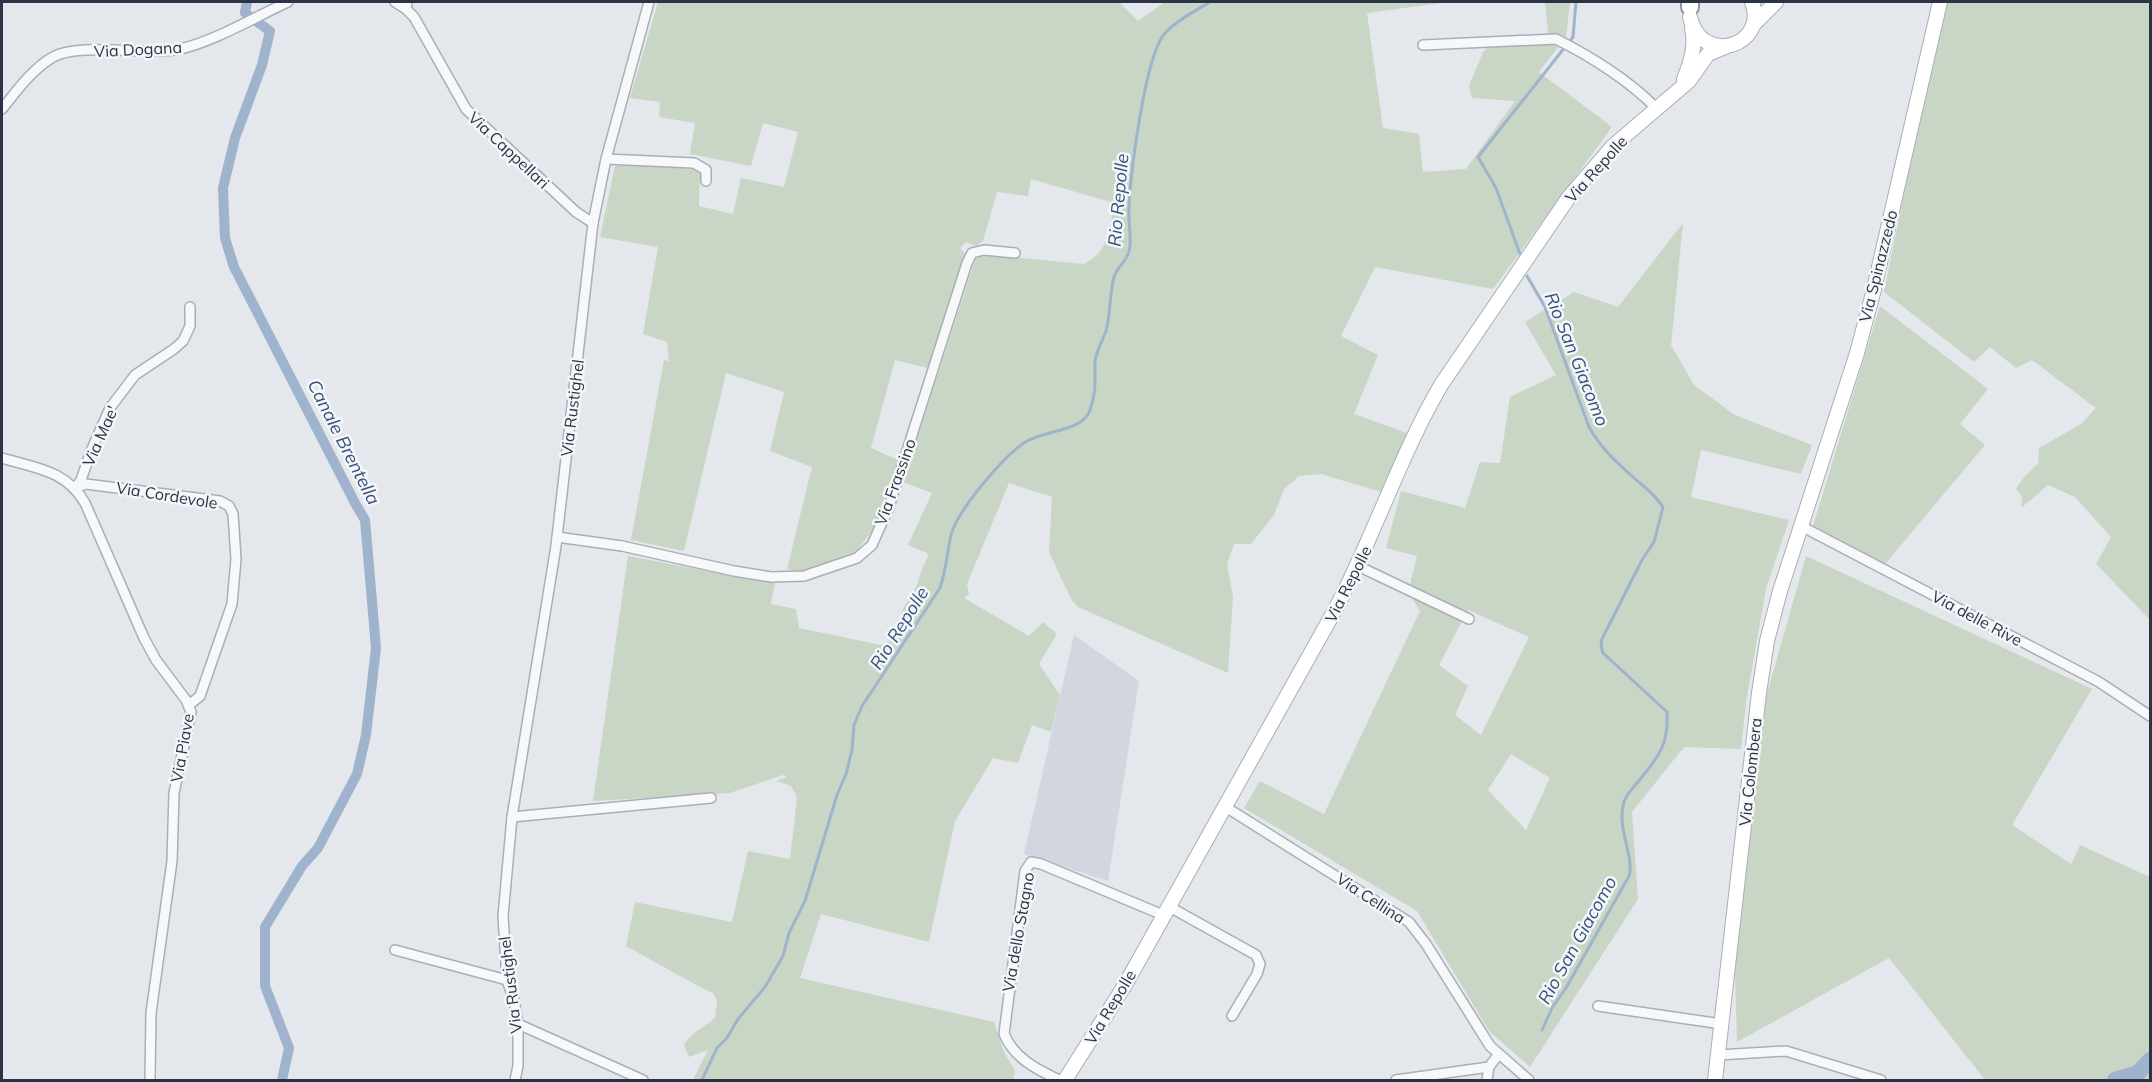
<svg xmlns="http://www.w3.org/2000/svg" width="2152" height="1082" font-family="Mulish,sans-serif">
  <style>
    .built { fill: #d2d6de }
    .green { fill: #c9d6c5; fill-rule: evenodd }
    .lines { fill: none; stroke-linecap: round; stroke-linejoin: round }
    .stream { stroke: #9fb4cc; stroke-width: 3 }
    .canal { stroke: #9fb4cc; stroke-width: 10 }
    .river { stroke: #9fb4cc; stroke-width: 16 }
    .street-casing { stroke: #a9aeb7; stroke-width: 12 }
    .secondary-casing { stroke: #a9aeb7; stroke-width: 16 }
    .highway-casing { stroke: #8b94a3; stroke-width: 20 }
    .street { stroke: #f7f8fa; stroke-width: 9 }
    .secondary { stroke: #fff; stroke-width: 14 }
    .highway { stroke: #fff; stroke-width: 16 }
    .labels { text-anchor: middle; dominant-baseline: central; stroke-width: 5; stroke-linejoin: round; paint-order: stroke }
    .street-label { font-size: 16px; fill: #2b3445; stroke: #f4f6f9 }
    .water-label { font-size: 18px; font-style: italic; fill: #34527a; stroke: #f4f6f9 }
  </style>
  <rect width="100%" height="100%" fill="#e4e7ec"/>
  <polygon class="built" points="1074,635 1139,681 1108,881 1024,854"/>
  <g class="green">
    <path d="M658,2h461l19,19 27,-19h276v1l-74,10 16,115 36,6 4,38 43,-3 49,-68 -43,-3 -3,-12 14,-34 7,-7 59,-2 -4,-41h25l-4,35 -27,35 73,55 -119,162 -118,-22 -34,69 37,19 -24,59 53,19 -26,59 -60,-18 -22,2 -15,13 -10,26 -23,29h-17l-7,20 6,33 -5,76 -150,-66 -7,-8 -22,-47 3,-55 -43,-14 -42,101 2,10 -5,4 65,38 14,-14 14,12 -18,30 21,31 -9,37 -19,-7 -14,38 -25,-5 -38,63 -26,121 -108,-28 -21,64 194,44 9,28 12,21 -2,9h-320l15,-30 -19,7 -5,-12c11,-16 17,-15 31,-27l2,-17 -3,-7c-30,-15 -58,-32 -88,-48l9,-44 97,20 16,-71 42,8 7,-62 -6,-11 -15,-5 11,-4 -4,-2 -53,18 -137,8 35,-245 105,20 42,5 -4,23 25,5 3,19 82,17 7,-3 15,-21 -2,-6 2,-6 14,-24 5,-16 7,-15 -21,-9 24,-52 -29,-11 71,-219 3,-6 12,-2 95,9c25,-12 26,-36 30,-61l-83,-24 -3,17 -31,-4 -14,49 -7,5 -10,-4 -6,6 5,6 -1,7 -36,107 -33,-8 -24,88 27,12 -25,70 -17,22 -9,6 -40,15 -20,-4 25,-102 -42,-16 14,-59 -58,-19 -42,178 -53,-11 33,-180 5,1 -2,-19 -24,-8 15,-87 -58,-10 15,-71 66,-1 16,2 3,7 -1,32 34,8 8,-36 43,9 14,-55 -35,-9 -12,43 -61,-12 5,-31 -36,-6 1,-15 -30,-4z"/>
    <polygon points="1945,2 2150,2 2150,620 2096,564 2111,537 2075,497 2048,485 2021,508 2022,496 2016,489 2024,477 2038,464 2039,448 2081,424 2096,408 2032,360 2016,368 1990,347 1974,362 1884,292 1938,27"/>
    <path d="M1683,223l-12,122 23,40 41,30 77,30 -11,29 -100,-24 -10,47 98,23 -23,69 -20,113 -5,47 -57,-2 -52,65 6,87 -108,168 -41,-36 -72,-120 -173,-103 16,-27 64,33 96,-203 -12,-19 9,-36 -31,-8 15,-57 64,17 15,-46 20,1 10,-66 46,-22 -31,-53 49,-30 44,15zM1468,610l61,27 -48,98 -26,-20 13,-29 -29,-21zM1511,754l39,24 -24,52 -38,-40z"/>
    <polygon points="1880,306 1988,389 1960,424 1985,445 1885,564 1813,526"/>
    <polygon points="1806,556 2092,689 2012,825 2071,864 2080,845 2150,877 2150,1080 1985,1080 1889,958 1737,1042 1735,974 1757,729"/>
  </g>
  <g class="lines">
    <g class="stream">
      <polyline points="1520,254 1496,188 1478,157 1573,37 1576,2"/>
      <path d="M1527,276l18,31 44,120c11,20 27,35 44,50 13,12 19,14 30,30l-9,35 -12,18 -40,79 -1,6 2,8 64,59c2,35 -10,46 -30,71 -5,6 -11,12 -13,19 -8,26 11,55 5,74l-63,112 -14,20 -10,22"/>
      <path d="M702,1080l15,-32 10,-10 11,-19 27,-32 18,-31 6,-23 16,-32 32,-106 9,-21 6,-24 2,-25 8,-19 78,-118c6,-17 7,-35 11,-53 6,-24 52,-78 73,-92 18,-13 59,-11 66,-33 6,-16 5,-28 5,-44 -1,-12 7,-24 11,-35 5,-17 3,-36 8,-54 3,-11 15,-16 16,-31 1,-13 -2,-27 -1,-41 2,-33 16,-150 36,-172 12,-13 30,-22 45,-31"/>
    </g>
    <polyline class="canal" points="247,2 245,13 270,31 262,65 235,138 223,188 225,238 234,267 355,503 365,520 376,648 366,735 357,774 318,848 302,866 265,927 265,986 289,1048 282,1080"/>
    <polyline class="river" points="2115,1080 2138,1073 2150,1060"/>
    <defs>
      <g id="street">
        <polyline points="395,2 406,9"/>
        <polyline points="407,2 406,9 414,17 466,109 576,212 593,223"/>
        <path d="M1423,45l133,-6c34,17 74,42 100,69"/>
        <path d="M2,109c14,-17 30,-40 51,-52 27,-15 93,-1 127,-8 33,-7 77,-33 108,-47"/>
        <polyline points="606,159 694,163 706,170 706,181"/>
        <path d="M2,458c33,10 64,12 83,45l59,135 12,22 30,40 5,12 -17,81 -2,68 -21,152 -1,67"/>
        <polyline points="75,488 86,484 220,501 229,506 233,514 236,559 232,604 200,696 189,705"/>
        <polyline points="75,488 81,480 91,451 110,408 135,375 174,349 183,341 190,326 190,307"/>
        <polyline points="1801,526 2099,682 2150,716"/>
        <polyline points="557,537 622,546 734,571 771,577 804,576 857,558 872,545 889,507 967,263 972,253 984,250 1015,253"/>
        <polyline points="1358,566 1469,619"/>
        <polyline points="1224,806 1409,922 1426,944 1490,1046 1529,1080"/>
        <polyline points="512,817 711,798"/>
        <polyline points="1168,906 1256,955 1260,964 1257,974 1232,1016"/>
        <polyline points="395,950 507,980"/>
        <polyline points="1598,1006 1722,1024"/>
        <polyline points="518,1024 643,1080"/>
        <polyline points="1718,1055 1786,1051 1881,1080"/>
        <polyline points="515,1080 518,1066 518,1024 514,1000 507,980 503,916 512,817 556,546 593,223 606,159 649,2"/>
        <path d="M1059,1080c-23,-11 -45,-22 -55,-46l21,-163 6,-9 10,2 122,51"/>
        <polyline points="1396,1080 1489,1067 1498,1055"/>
        <polyline points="1487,1080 1489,1067"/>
      </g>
      <g id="secondary">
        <path d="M1690,17c12,51 79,28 62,-15"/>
        <polyline points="1754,24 1776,2"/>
        <path d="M1684,79c7,-17 12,-33 8,-51"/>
        <path d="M1065,1080l60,-95 210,-375c39,-73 64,-153 106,-225l128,-188 44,-51 76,-65 19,-27 17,-7"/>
        <polyline points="1715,1080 1759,693 1767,641 1780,591 1857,353 1873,293 1940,2"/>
      </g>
      <polyline id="highway" points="1690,2 1690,7"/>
    </defs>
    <use href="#street" class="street-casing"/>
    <use href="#secondary" class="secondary-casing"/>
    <use href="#highway" class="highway-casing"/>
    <use href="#street" class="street"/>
    <use href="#secondary" class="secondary"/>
    <use href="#highway" class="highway"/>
  </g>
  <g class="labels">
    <g class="street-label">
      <text transform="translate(138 49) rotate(-3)">Via Dogana</text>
      <text transform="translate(509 150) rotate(43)">Via Cappellari</text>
      <text transform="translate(1596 169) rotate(-48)">Via Repolle</text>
      <text transform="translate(1878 266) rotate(-76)">Via Spinazzedo</text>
      <text transform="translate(572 408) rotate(-83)">Via Rustighel</text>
      <text transform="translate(100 436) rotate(-66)">Via Mae'</text>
      <text transform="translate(895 482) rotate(-70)">Via Frassino</text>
      <text transform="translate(167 495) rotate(9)">Via Cordevole</text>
      <text transform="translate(1348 584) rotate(-63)">Via Repolle</text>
      <text transform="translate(1977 618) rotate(28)">Via delle Rive</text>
      <text transform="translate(182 748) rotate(-80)">Via Piave</text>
      <text transform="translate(1750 772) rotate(-84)">Via Colombera</text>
      <text transform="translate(1371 898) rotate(33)">Via Cellina</text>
      <text transform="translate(1018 932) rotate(-80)">Via dello Stagno</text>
      <text transform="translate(510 985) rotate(-97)">Via Rustighel</text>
      <text transform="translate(1110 1007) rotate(-59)">Via Repolle</text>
    </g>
    <g class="water-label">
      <text transform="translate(1118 200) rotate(-85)">Rio Repolle</text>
      <text transform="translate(1577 359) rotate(68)">Rio San Giacomo</text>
      <text transform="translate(344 442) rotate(63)">Canale Brentella</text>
      <text transform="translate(899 628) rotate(-58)">Rio Repolle</text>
      <text transform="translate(1577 940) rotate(-61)">Rio San Giacomo</text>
    </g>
  </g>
  <rect width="2152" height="1082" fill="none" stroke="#2b3445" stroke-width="6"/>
</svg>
